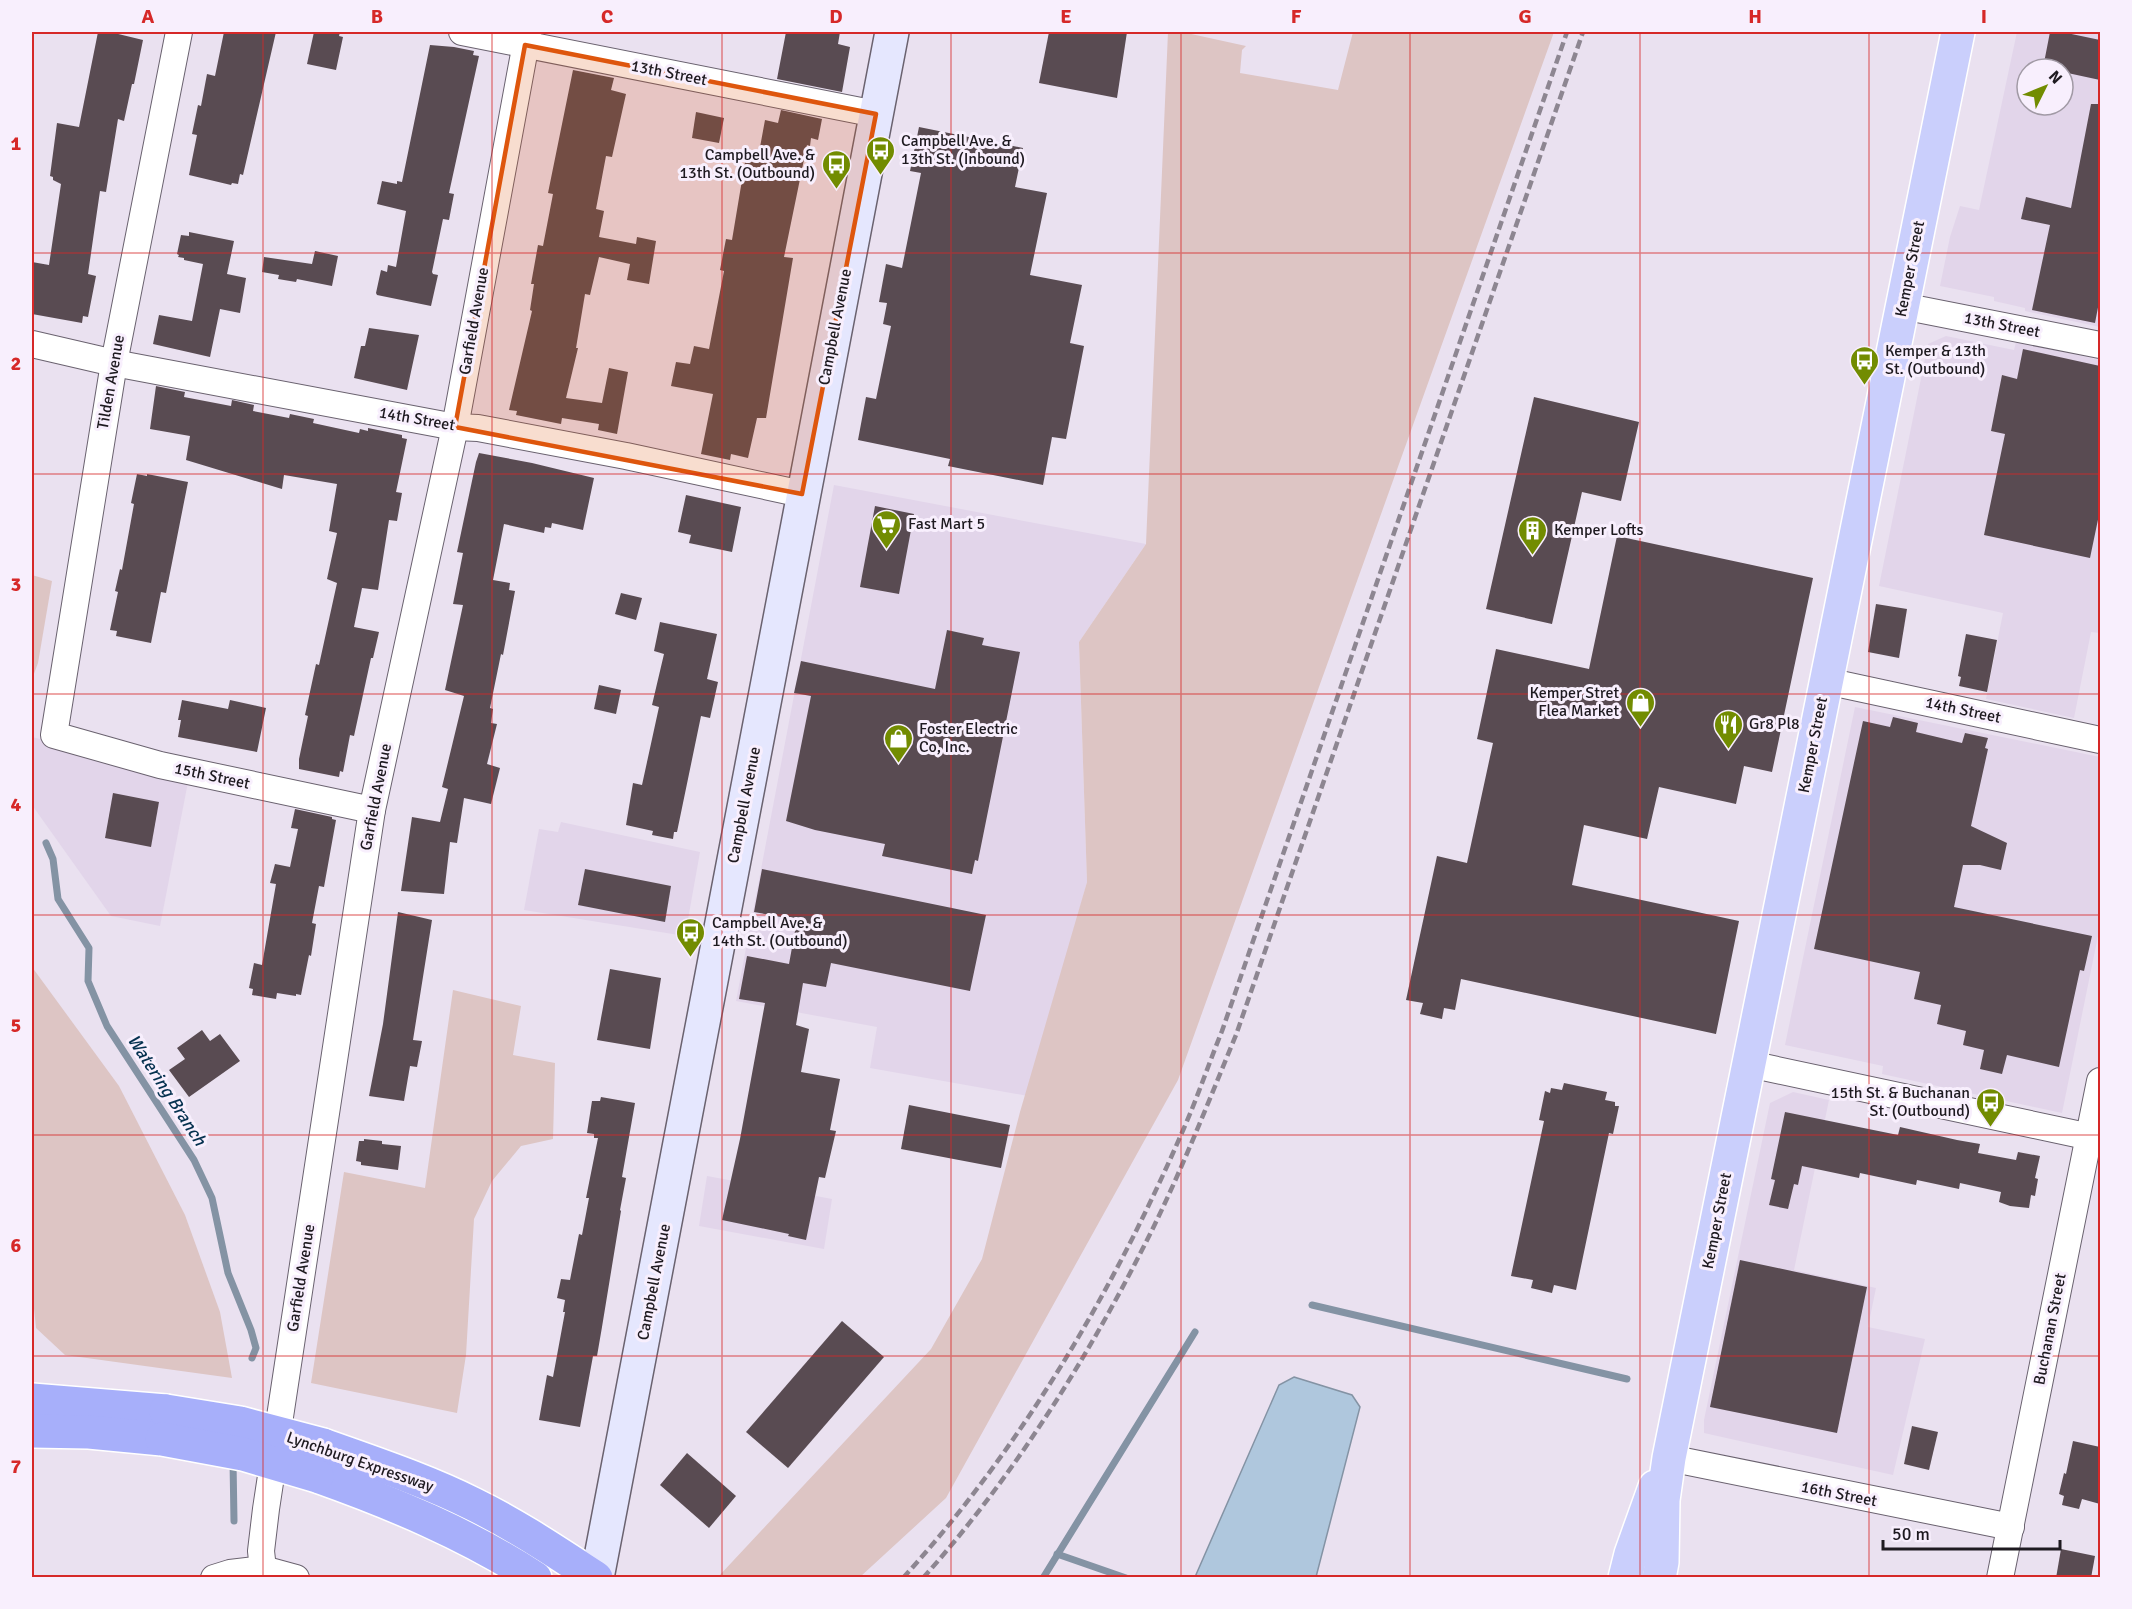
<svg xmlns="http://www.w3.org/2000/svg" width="2132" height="1609" font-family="Signika,sans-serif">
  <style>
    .built { fill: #e2d5ea; fill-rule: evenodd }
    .green { fill: #ddc5c4 }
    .water { fill: #afc7dd; stroke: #8493a4; stroke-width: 1.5 }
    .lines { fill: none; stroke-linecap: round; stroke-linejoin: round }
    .stream { stroke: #8493a4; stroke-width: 7 }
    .building { fill: #594b52 }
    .street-casing { stroke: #6a626f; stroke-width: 28 }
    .secondary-casing { stroke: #6a626f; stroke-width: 36 }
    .primary-casing { stroke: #fff; stroke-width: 36 }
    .highway-casing { stroke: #fff; stroke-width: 36 }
    .street { stroke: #fff; stroke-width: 26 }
    .secondary { stroke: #e5e7fe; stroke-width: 33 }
    .primary { stroke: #cacffc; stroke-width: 33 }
    .highway { stroke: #a7affa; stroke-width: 33 }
    .rail { stroke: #8d8691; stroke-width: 4.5; stroke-dasharray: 9 4.5; stroke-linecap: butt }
    .highway-bridge-casing { stroke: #fff; stroke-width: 36; stroke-linecap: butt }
    .highway-bridge { stroke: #a7affa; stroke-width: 33 }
    .marked { fill: #de560d; fill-opacity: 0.2; stroke: #de560d; stroke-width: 4.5; stroke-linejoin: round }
    .grid { fill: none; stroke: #d62828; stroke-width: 1.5; stroke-opacity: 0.55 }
    .labels { text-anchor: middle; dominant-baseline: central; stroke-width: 6; stroke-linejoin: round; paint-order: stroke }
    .street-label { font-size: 16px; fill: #1e1a20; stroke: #f8effd }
    .poi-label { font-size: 16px; fill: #1e1a20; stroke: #f8effd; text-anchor: start }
    .water-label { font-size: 18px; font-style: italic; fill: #05314f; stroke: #f8effd }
    .neatline { fill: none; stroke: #d62828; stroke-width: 2 }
    .grid-label { font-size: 20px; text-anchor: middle; font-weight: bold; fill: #d62828 }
  </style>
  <rect width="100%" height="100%" fill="#eae1f0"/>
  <g class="built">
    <path d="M2017,32h83v295l-75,-16v-3l-31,-7v-4l-54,-11 10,-49 10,-31 19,4zM2027,69h36v36h-36z"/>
    <polygon points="1946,336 2014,350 2016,342 2100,360 2100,633 2091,632 2074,718 1986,699 2003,613 1879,586 1928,344"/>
    <polygon points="834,485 1146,544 1079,642 1087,882 1028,1096 870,1068 877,1027 736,1001"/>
    <polygon points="1855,707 2100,757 2100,926 2062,1113 1882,1074 1883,1066 1785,1045"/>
    <polygon points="32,737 189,777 160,926 111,916 32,805"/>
    <polygon points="561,822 700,852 685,936 524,910 539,829 558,832"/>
    <polygon points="1793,1092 1829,1100 1794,1270 1876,1288 1868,1327 1925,1339 1893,1475 1704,1433 1704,1420 1770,1103"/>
    <polygon points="707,1176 832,1199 824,1249 699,1226"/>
  </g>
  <g class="green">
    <polygon points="1168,32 1182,32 1246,46 1242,50 1240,73 1338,90 1353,32 1554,32 1178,1080 946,1498 860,1577 718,1577 931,1349 982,1259 1020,1112 1087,882 1079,642 1146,544"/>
    <polygon points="32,575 52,581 38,663 32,679"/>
    <polygon points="32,967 119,1086 185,1215 220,1312 232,1378 65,1355 36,1328 32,1289"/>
    <polygon points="453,990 521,1006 513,1055 555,1063 553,1139 521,1146 492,1181 474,1219 466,1355 457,1413 311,1383 344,1172 425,1188"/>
  </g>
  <polygon class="water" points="1294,1377 1352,1395 1360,1407 1316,1577 1195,1577 1279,1385"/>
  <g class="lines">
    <g class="stream">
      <polyline points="46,843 53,859 58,899 89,948 88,981 107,1026 194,1160 212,1198 228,1273 251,1330 256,1348 252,1358"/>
      <polyline points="1312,1305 1627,1379"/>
      <polyline points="233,1461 234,1521"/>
      <polyline points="1057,1554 1126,1578"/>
      <polyline points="1043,1578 1195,1332"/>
    </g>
  </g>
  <g class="building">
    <polygon points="98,32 110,32 143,40 134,84 132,84 124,121 118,119 106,192 100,191 88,274 96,276 88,317 83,316 82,323 32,314 32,262 49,265 61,184 53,180 53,177 50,176 57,123 79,127"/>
    <polygon points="224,32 276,32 243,175 240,174 238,184 232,183 231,185 189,175 197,135 192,134 198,105 201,106 207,74 215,76"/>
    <polygon points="314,32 340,32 339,36 343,37 336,70 307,64"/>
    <polygon points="786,32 840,32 838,44 850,47 842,92 777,79"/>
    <polygon points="1049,32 1127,32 1117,98 1039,83"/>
    <polygon points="2050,32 2062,32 2100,40 2100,80 2063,72 2063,69 2043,68"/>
    <polygon points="430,45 454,47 474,51 473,55 479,56 449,193 454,194 449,220 443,219 432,272 433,274 438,275 431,306 377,295 376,293 381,270 387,272 388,265 396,267 406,211 377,204 382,181 397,184 397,181 402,182"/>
    <polygon points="573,70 614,78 611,90 626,94 612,157 606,156 596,209 604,211 599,237 636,244 637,237 656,241 649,284 627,280 630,264 599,257 590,295 585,294 576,348 578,348 566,398 602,403 609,368 628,372 617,434 598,430 599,424 562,418 561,424 516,415 517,411 509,410 532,311 530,310 534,284 531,284 538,245 543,246 553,194 548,193"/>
    <polygon points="2091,104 2100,104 2100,297 2095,323 2032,310 2050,225 2021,219 2026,197 2071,208"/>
    <polygon points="781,110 822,119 818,140 811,138 810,146 807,145 784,257 793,258 766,418 757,418 748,458 731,454 730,460 701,454 713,394 671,386 676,362 690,364 694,346 709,349 724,271 720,270 726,239 732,240 746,156 758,158 765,120 778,123"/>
    <polygon points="696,112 724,118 719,143 692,138"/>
    <polygon points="919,127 1023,148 1015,187 1047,193 1030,275 1082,285 1070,343 1084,346 1066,439 1052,437 1043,485 948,466 950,459 858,440 866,397 876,399 891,326 883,324 887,303 879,302 886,264 902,268 921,173 910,171"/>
    <polygon points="189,232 234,241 227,274 246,278 240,313 220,309 210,357 153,344 159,315 192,321 203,264 184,260 184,258 178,257 179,255 177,254 181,235 189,236"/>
    <polygon points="315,251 338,256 332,286 297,279 296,282 278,279 279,275 262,272 264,257 312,264"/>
    <polygon points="369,328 419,335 407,390 354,378 361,346 365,346"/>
    <polygon points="2023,349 2100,366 2100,510 2090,558 1984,535 2005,434 1991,431 2002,375 2017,379"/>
    <polygon points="156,386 185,392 184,397 231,406 232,400 254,405 253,411 289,418 290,414 314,419 313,423 359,433 360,429 368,431 368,428 402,435 402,438 407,439 396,492 402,493 397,521 389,520 378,590 362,588 354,627 379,632 373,658 371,658 354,736 350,735 343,772 340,771 339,777 299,769 299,759 308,716 305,715 316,664 319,665 337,583 327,579 337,533 329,531 337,484 284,475 282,489 186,460 190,436 150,429"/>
    <polygon points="1534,397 1639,422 1621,501 1582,492 1552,624 1486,609"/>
    <polygon points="479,453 532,463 594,478 583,530 552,523 551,528 545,527 544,533 504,524 493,580 510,583 509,590 515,591 503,655 501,654 490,708 493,709 491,723 497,724 487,764 500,768 491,804 464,798 457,843 450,842 444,894 401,891 412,817 440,822 448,789 442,787 464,696 445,690 463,605 453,604 463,553 457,552 476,462"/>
    <polygon points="137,474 147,476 147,474 188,482 166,593 161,592 151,643 116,636 117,631 110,630 118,592 115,591 120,569 122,570 134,504 131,503"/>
    <polygon points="686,495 741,507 732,552 689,543 691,535 678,532"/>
    <polygon points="875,506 914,514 899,594 860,587"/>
    <polygon points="1617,536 1813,578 1772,772 1744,766 1736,804 1659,787 1647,839 1584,825 1572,885 1739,921 1716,1034 1461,979 1455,1010 1444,1008 1442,1019 1420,1014 1423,1003 1406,1000 1437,856 1467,863 1493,743 1477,739 1496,649 1589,669"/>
    <polygon points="621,593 642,598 636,620 615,614"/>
    <polygon points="1876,604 1907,609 1899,658 1868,652"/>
    <polygon points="660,622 717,634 707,679 718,682 710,718 701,716 677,832 674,832 673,839 652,835 653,831 626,825 633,783 642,785 659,707 652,705 664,654 654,651"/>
    <polygon points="947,630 984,638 982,645 1020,652 978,861 975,860 972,874 882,856 885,844 815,830 786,821 811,696 794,693 801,661 935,689"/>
    <polygon points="1966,634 1997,640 1987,692 1959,686 1961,677 1958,676"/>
    <polygon points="599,685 621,690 616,714 594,709"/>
    <polygon points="182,700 228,709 230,700 266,708 257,752 178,737 181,720 178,720"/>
    <polygon points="1893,717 1918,723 1916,732 1962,743 1965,733 1988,738 1985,748 1988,749 1971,826 2007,843 2001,870 1980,865 1963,865 1954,907 2092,936 2084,971 2080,970 2059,1067 2007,1055 2002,1074 1980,1069 1984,1050 1963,1045 1966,1031 1937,1024 1941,1005 1914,999 1920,972 1814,949 1863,721 1890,727"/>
    <polygon points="113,793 159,802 151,847 105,838"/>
    <polygon points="295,809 332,817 332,819 336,820 324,887 319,886 312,923 316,924 311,956 309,955 301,995 296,994 296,996 277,993 276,999 252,995 253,989 249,988 254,963 262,965 276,884 270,883 275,864 290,867 298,829 291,828"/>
    <polygon points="585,869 671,886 665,922 578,905"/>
    <polygon points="762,869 986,915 970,991 831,963 826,987 803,983 796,1025 809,1029 801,1072 840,1079 830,1130 836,1131 825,1178 819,1177 806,1240 788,1236 789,1234 722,1220 740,1139 765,1003 739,999 747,956 789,964 797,920 754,912"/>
    <polygon points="398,912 432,920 413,1040 422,1041 417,1067 410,1066 404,1101 369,1096 383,1024"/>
    <polygon points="610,969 661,978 650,1049 597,1040"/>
    <polygon points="202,1030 210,1041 220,1034 240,1061 189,1097 169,1070 185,1059 177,1048"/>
    <polygon points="1564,1083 1607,1092 1605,1100 1615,1102 1615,1106 1619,1106 1613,1134 1609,1133 1576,1290 1554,1285 1552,1293 1531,1288 1533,1280 1511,1276 1544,1121 1539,1120 1545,1091 1550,1093 1551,1088 1562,1090"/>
    <polygon points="601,1097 635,1103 622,1177 626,1178 620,1210 621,1211 602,1327 597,1356 593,1356 580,1427 539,1420 547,1375 553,1377 565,1312 563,1312 565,1300 557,1298 561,1279 570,1280 579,1234 582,1235 589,1198 586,1198 598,1138 594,1138 594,1134 587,1133 592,1101 600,1101"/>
    <polygon points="909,1105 1010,1125 1001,1168 901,1149"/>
    <polygon points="1785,1112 1898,1135 1900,1127 1957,1140 1980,1144 1978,1153 2016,1160 2018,1152 2040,1156 2035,1178 2038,1179 2035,1196 2031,1195 2029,1208 2010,1206 1999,1202 2001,1192 1960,1183 1959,1189 1917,1180 1916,1185 1860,1173 1859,1178 1802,1166 1798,1185 1794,1184 1788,1209 1769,1205 1775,1180 1771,1179"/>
    <polygon points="364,1139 382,1141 382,1144 401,1146 398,1170 361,1165 361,1162 356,1161 359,1141 364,1141"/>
    <polygon points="1740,1260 1867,1287 1837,1433 1710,1407"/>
    <polygon points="842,1321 884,1357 788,1468 746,1432"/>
    <polygon points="1912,1426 1938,1432 1929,1470 1904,1464"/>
    <polygon points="2073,1441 2100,1447 2100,1504 2082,1499 2079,1509 2062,1505 2064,1496 2059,1494 2064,1473 2066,1474"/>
    <polygon points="687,1453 736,1496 709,1528 660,1485"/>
    <polygon points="2061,1549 2095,1556 2091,1578 2056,1578"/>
  </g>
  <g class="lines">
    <defs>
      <g id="street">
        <polyline points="179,32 114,363 54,735 160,765 372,810"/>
        <polyline points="462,32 876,114"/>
        <polyline points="1902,306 2100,345"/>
        <polyline points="32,344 114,363 455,427 478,428 626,456 802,494"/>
        <polyline points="1826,681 2100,740"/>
        <polyline points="1749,1064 2100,1139"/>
        <polyline points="1669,1458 2011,1527"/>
        <polyline points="263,1569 261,1551 266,1509 372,810 455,427 528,32"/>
        <polyline points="214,1578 230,1573 263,1569 296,1578"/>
        <polyline points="2000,1578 2100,1081"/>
      </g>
      <polyline id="secondary" points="597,1578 892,32"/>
      <g id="primary">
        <polyline points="1625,1578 1631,1554 1655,1487"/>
        <polyline points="1659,1578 1662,1562 1663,1500 1669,1458 1958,32"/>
      </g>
      <g id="highway">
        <polyline points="32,1400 166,1411"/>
        <polyline points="32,1431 89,1432 162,1439"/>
        <path d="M323,1445c50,18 102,35 150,59 43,21 83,48 123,74"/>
        <path d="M317,1476c76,27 150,58 218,102"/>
      </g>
    </defs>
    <use href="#street" class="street-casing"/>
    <use href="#secondary" class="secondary-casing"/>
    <use href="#primary" class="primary-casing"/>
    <use href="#highway" class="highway-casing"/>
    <use href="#street" class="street"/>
    <use href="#secondary" class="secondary"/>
    <use href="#primary" class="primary"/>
    <use href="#highway" class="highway"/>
    <g class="rail">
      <path d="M903,1578c119,-131 211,-288 281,-450 14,-32 25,-65 38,-97l345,-999"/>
      <path d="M923,1578c94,-105 170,-228 232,-354 30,-62 55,-126 81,-189l347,-1003"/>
    </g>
    <defs>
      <g id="highway-bridge">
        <polyline points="166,1411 240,1423 323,1445"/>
        <polyline points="162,1439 243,1454 317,1476"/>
      </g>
    </defs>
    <use href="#highway-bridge" class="highway-bridge-casing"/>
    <use href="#highway-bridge" class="highway-bridge"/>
  </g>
  <path class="marked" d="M525,45l351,69 -74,380 -347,-67z"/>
  <path class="grid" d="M263,32v1546M492,32v1546M722,32v1546M951,32v1546M1181,32v1546M1410,32v1546M1640,32v1546M1869,32v1546M32,253h2068M32,474h2068M32,694h2068M32,915h2068M32,1135h2068M32,1356h2068"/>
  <defs>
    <symbol id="bus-pin" viewBox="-11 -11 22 30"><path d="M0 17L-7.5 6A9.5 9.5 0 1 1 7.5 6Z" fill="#728c01" stroke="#f8effd"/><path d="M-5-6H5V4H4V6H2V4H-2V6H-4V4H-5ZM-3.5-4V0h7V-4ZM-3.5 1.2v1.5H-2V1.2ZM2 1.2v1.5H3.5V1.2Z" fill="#fff"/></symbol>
    <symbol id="supermarket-pin" viewBox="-11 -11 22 30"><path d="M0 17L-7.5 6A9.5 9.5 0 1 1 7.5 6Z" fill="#728c01" stroke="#f8effd"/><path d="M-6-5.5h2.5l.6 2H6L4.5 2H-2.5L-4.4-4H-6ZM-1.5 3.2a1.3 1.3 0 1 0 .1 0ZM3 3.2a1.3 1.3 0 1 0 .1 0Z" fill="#fff"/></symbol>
    <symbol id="building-pin" viewBox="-11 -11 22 30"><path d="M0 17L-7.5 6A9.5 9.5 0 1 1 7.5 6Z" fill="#728c01" stroke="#f8effd"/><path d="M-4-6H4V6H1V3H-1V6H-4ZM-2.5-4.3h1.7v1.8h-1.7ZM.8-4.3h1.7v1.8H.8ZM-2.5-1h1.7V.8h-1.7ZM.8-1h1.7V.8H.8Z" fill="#fff"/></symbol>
    <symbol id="shop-pin" viewBox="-11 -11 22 30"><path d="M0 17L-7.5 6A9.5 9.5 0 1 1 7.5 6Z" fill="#728c01" stroke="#f8effd"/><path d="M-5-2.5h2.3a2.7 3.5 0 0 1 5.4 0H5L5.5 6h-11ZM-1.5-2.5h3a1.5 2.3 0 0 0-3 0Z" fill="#fff"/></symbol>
    <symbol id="restaurant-pin" viewBox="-11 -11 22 30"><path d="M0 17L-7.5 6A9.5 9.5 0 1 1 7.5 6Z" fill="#728c01" stroke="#f8effd"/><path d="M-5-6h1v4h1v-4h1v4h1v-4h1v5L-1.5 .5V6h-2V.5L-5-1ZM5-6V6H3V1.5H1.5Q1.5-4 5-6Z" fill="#fff"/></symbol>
  </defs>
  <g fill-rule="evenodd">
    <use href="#bus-pin" x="864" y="134" width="33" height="45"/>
    <use href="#bus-pin" x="820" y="148" width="33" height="45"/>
    <use href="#bus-pin" x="1848" y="344" width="33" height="45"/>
    <use href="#supermarket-pin" x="870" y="508" width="33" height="45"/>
    <use href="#building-pin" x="1516" y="514" width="33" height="45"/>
    <use href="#shop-pin" x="1624" y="686" width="33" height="45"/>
    <use href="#restaurant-pin" x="1712" y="708" width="33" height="45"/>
    <use href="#shop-pin" x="882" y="722" width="33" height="45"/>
    <use href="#bus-pin" x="674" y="916" width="33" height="45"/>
    <use href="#bus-pin" x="1974" y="1086" width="33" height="45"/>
  </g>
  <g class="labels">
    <g class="street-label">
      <text transform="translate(669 73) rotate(11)">13th Street</text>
      <text transform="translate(1910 269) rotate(-79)">Kemper Street</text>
      <text transform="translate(474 321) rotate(-80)">Garfield Avenue</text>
      <text transform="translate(2002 325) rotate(11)">13th Street</text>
      <text transform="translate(835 327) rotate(-79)">Campbell Avenue</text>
      <text transform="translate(111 382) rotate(-80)">Tilden Avenue</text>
      <text transform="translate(417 419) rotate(10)">14th Street</text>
      <text transform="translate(1963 710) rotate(12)">14th Street</text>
      <text transform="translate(1813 745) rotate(-79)">Kemper Street</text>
      <text transform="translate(212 776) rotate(12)">15th Street</text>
      <text transform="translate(376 797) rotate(-79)">Garfield Avenue</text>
      <text transform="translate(744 805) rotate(-79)">Campbell Avenue</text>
      <text transform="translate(1717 1221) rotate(-79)">Kemper Street</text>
      <text transform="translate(301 1278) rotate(-81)">Garfield Avenue</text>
      <text transform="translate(654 1282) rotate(-79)">Campbell Avenue</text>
      <text transform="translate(2050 1329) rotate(-79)">Buchanan Street</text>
      <text transform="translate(360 1462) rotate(19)">Lynchburg Expressway</text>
      <text transform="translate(1839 1494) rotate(11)">16th Street</text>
    </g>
    <g class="poi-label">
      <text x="901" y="141">Campbell Ave. &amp;<tspan x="901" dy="18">13th St. (Inbound)</tspan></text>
      <text x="815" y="155" text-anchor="end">Campbell Ave. &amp;<tspan x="815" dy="18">13th St. (Outbound)</tspan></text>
      <text x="1885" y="351">Kemper &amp; 13th<tspan x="1885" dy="18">St. (Outbound)</tspan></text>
      <text x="908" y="524">Fast Mart 5</text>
      <text x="1554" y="530">Kemper Lofts</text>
      <text x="1619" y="693" text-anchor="end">Kemper Stret<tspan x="1619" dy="18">Flea Market</tspan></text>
      <text x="1749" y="724">Gr8 Pl8</text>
      <text x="919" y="729">Foster Electric<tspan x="919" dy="18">Co, Inc.</tspan></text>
      <text x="712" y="923">Campbell Ave. &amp;<tspan x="712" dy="18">14th St. (Outbound)</tspan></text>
      <text x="1970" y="1093" text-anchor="end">15th St. &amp; Buchanan<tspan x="1970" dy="18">St. (Outbound)</tspan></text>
    </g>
    <g class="water-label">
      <text transform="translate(167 1090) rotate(57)">Watering Branch</text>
    </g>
  </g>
  <rect width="2132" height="1609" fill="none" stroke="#f8effd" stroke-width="66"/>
  <g transform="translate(2045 87) rotate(47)"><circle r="28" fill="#f8effd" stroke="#a19aa5" stroke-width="1.5"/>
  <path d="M0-4.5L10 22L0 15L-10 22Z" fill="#728c01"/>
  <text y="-9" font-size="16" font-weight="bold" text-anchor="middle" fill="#1e1a20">N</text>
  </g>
  <path d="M1883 1540v9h177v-9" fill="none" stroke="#1e1a20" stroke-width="3"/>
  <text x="1892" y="1540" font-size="18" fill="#1e1a20" stroke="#f8effd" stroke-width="4.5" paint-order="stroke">50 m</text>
  <rect x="33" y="33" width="2066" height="1543" class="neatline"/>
  <g class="grid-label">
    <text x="148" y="23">A</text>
    <text x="377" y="23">B</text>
    <text x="607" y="23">C</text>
    <text x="836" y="23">D</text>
    <text x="1066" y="23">E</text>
    <text x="1296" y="23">F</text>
    <text x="1525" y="23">G</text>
    <text x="1755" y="23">H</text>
    <text x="1984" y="23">I</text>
    <text x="16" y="150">1</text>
    <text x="16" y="370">2</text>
    <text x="16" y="591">3</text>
    <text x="16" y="811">4</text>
    <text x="16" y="1032">5</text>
    <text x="16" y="1252">6</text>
    <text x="16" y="1473">7</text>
  </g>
</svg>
